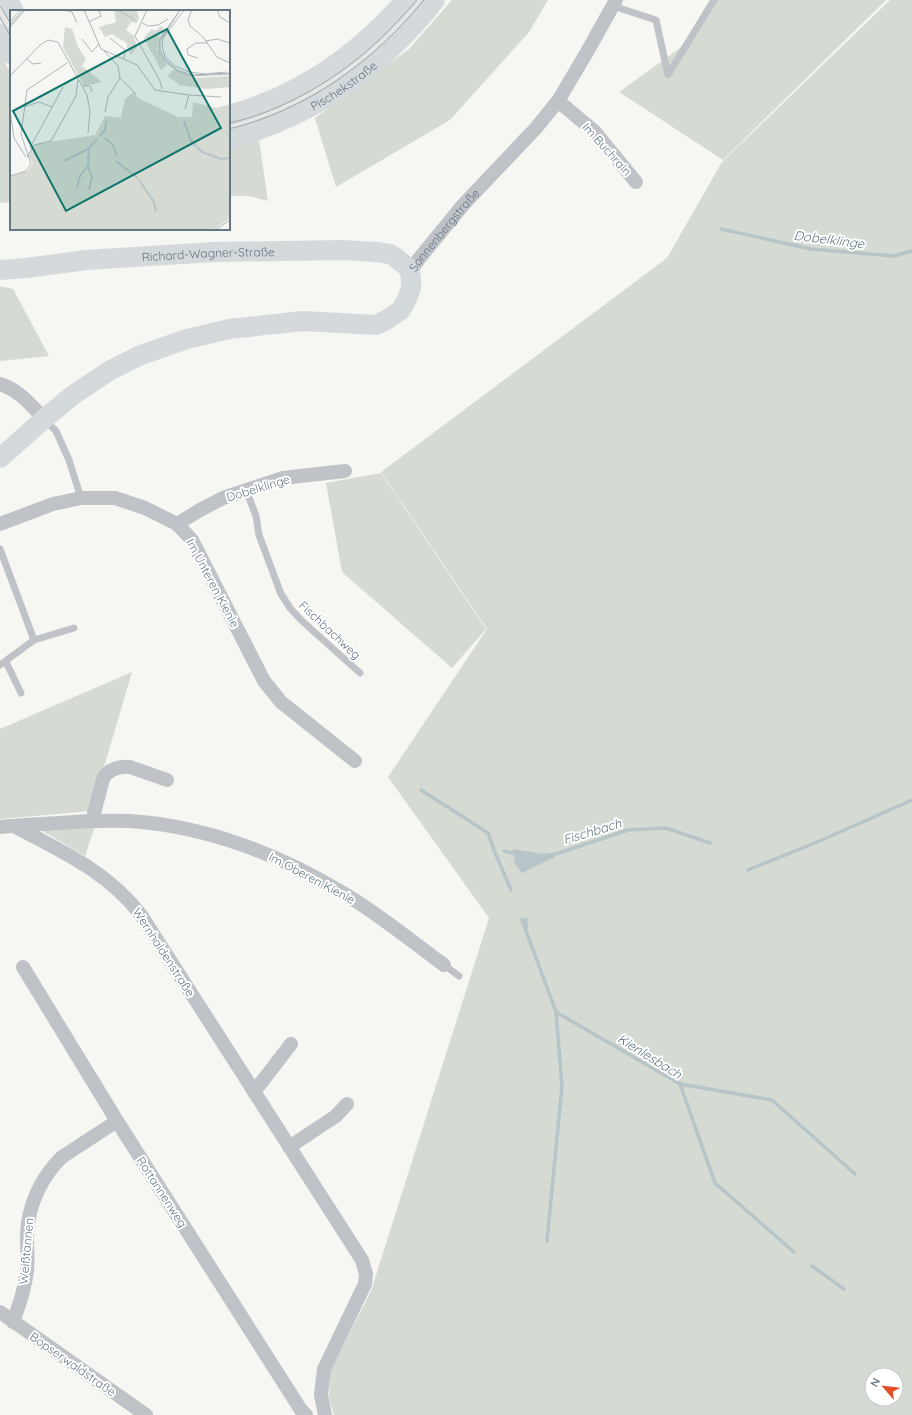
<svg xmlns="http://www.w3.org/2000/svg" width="912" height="1415" font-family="Quicksand,sans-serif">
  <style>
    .built { fill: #e7e8e6 }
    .green { fill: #d5dbd2; fill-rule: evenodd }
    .water { fill: #b7c4c8 }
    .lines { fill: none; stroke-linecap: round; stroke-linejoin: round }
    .stream { stroke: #b7c4c8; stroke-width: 3.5 }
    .lane { stroke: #bfc3c7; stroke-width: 7 }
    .street { stroke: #bfc3c7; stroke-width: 14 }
    .secondary { stroke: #d4d9dc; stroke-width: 20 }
    .tram { stroke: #a0a7ac; stroke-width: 1 }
    .labels { text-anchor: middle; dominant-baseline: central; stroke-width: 4; stroke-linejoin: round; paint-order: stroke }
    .street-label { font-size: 12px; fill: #657684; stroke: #fff }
    .water-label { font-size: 13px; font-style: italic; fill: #617880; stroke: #fff }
    .inset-river { fill: none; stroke: #b7c4c8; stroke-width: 2 }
    .inset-road { fill: none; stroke: #afb7bc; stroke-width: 1 }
    .view { fill: #0f766e; fill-opacity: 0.15; stroke: #0f766e; stroke-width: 2 }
    .inset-edge { fill: none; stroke: #657684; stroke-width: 2 }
  </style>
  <rect width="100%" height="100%" fill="#f6f6f2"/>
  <g class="built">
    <polygon points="0,0 11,18 11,43 0,23"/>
    <polygon points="413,0 428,0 405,27 319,96 229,133 229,120 249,115"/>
  </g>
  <g class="green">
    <polygon points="452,0 548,0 529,32 450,120 336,187 315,118 409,49"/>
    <polygon points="714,0 886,0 723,160 619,92 680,48"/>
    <path d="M890,0h22v1415h-578l-5,-17 1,-27 41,-80 118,-373 -101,-141 99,-148 -106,-157 286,-214 55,-96zM872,1375h24v24h-24z"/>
    <polygon points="0,54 11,74 11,202 0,203"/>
    <polygon points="259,140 268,201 249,196 229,196 229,146"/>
    <polygon points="0,286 13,289 49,356 0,361"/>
    <polygon points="381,473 486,629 452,668 342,572 326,483"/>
    <polygon points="132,672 91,811 0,819 0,729"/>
    <polygon points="97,820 85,856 34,826"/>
  </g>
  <polygon class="water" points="513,849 542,854 553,853 555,857 522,873 515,864"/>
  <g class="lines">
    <g class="stream">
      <polyline points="721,229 811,249 894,256 912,251"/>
      <polyline points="421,790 488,833 494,850 511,890"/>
      <polyline points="504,851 518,854"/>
      <polyline points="550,856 628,830 666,828 710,843"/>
      <polyline points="748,870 815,843 912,800"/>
      <polyline points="526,919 526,928"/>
      <polyline points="522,920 556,1012 680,1084 715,1183 794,1252"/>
      <polyline points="680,1084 772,1100 855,1174"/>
      <polyline points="547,1241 562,1086 556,1012"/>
      <polyline points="812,1266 844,1289"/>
    </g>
    <g class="lane">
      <polyline points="613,6 656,20 668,75 714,0"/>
      <polyline points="45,420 56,431 69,460 81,498"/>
      <polyline points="246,490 256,516 259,535 281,594 290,608 301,620 360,673"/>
      <polyline points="0,549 34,640"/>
      <polyline points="6,662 21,693"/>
      <polyline points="0,665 34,640 74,628"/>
      <polyline points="444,965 459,976"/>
    </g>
    <g class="street">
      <polyline points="558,101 594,131 636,182"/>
      <path id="s1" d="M410,272l8,-12 45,-55 73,-77 22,-27 29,-49 29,-52"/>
      <path d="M0,384c19,6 31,21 44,35"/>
      <polyline points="0,524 53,504 81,498 115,498 145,508 177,524 192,540 264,681 281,702 355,761"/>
      <polyline points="177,524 200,510 223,498 283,478 345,471"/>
      <path d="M92,821l11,-42c5,-10 17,-13 27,-12l37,13"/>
      <path d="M14,826c47,25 93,45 127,89l221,345 4,14 -1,10 -41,85 -3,26 4,20"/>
      <path d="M0,827c20,-2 40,-3 60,-4 24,-2 47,-3 70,-2 75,5 149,33 213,72 36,21 68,48 101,72"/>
      <polyline points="23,967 117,1121 301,1410 306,1415"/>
      <polyline points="254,1092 291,1044"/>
      <polyline points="289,1147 336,1116 347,1104"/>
      <polyline points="0,1312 146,1415"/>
      <path d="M13,1322c6,-16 12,-34 14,-51 1,-12 0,-25 0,-37 1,-29 15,-58 35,-77l55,-36"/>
    </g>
    <g class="secondary">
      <polyline points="8,0 14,11"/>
      <polyline points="0,34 11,54"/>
      <path d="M229,115c72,-20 128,-60 177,-115"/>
      <path id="s2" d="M229,139c85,-23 152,-70 206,-139"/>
      <path id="s3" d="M0,270l26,-2 60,-8 128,-8 129,-2 33,2 14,2 5,3 12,10 3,5 1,7v9l-4,11 -6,11 -13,9 -12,6 -73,-4 -74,8 -42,10 -46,16 -32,16 -36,24 -29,24 -44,39"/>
    </g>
    <g class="tram">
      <polyline points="0,6 9,21"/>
      <polyline points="0,17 11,37"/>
      <path d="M229,123c49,-10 101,-40 139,-73 18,-15 33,-33 49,-50"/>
      <path d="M229,129c78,-19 144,-67 195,-129"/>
    </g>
  </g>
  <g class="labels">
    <g class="street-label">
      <text stroke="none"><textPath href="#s2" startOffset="127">Pischekstraße</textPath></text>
      <text transform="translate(607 149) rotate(48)">Im Buchrain</text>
      <text stroke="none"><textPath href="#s1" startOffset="54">Sonnenbergstraße</textPath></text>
      <text stroke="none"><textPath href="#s3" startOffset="209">Richard-Wagner-Straße</textPath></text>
      <text transform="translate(258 488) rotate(-17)">Dobelklinge</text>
      <text transform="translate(213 583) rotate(62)">Im Unteren Kienle</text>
      <text transform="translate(330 630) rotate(43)">Fischbachweg</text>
      <text transform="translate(312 878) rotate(28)">Im Oberen Kienle</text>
      <text transform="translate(164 952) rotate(57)">Wernhaldenstraße</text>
      <text transform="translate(162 1192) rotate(57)">Rottannenweg</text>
      <text transform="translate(26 1251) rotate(-85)">Weißtannen</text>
      <text transform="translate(73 1364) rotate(35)">Bopserwaldstraße</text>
    </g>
    <g class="water-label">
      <text transform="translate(829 239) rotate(7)">Dobelklinge</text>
      <text transform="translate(592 831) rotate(-17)">Fischbach</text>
      <text transform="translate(650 1056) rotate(32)">Kienlesbach</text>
    </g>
  </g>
  <g transform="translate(10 10)">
    <rect width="220" height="220" fill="#f6f6f2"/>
    <path d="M104,0h22l3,7 -2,6 -6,-1 -5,8 8,6 3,11 -6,8 -4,-8v-4l-15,-9 -7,3 -6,-10 17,-5zM151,16l3,2 -5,7 -2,14 10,16 -6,5 -17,-32 8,-9 3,2zM55,17l7,2 6,18 8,12 -4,7 20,16 -18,4 -21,-39zM163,60l21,8 33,-2 3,2v9l-24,2 -26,-4 -13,-9zM124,82l4,6 40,19h14l1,-15 23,6 14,-4v114l-17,12h-203v-54l18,-5 5,-8 -4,-6 2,-9 6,-4 58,-9 10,-19 18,2 -2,-1 4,-18z" fill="#d5dbd2"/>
    <path class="inset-river" d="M174,111l7,20 11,11 19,7 9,-1M90,126l5,-6 1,-9M95,128l8,7 4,10M54,151l24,-12M106,151l22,17M78,156l4,11 -3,13M129,170l15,22 2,10M67,178l3,-12 8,-10 1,-18 8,-9"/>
    <path class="inset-road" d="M53,0l9,2 5,11M74,0l17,39 36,16 18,25 34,5 32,2M102,0l8,1 15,9M137,0l-12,26 25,45 2,8M170,0l-21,30v12l6,9 12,10 13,5 40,-2M170,0l-20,31v9l5,9 12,11 15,5 38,-2M174,0l-21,28 -1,9 3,9 10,10 14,6 16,2 21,-2M182,0l-4,9 2,7 13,11 14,20 13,6M207,0l3,7 10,6M0,12l10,-12M79,12l12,-6 -2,-6M132,13l6,3 10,-1 10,-6M0,15l13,-15M0,17l15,-17M100,28l15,12 -1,8M72,29l10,13 7,-8M196,31l11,-2 13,4M94,41l14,15 2,12 -12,19 -3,15M188,48l-10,-3 -1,-6 9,-6h11M17,49l6,5 8,-1M0,66l30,-31 8,-5 10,2 29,53 3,16 -2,22M110,68l16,16M73,76h7l2,6M14,97l15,-5 13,5M175,99l4,-14M0,101l4,27 12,19M20,138l33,-61M17,147l7,-12 17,-4 25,-45 2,-16M0,166l16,-5 5,-7 -10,-30 6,-44 40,-27M205,220l15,-10"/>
    <path class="view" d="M157,19l54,99 -155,83 -53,-100z"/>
    <rect width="220" height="220" class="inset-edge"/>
  </g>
  <g transform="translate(884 1387) rotate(298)"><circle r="19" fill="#ffffff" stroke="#c1c8ce"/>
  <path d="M0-3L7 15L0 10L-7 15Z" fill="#e24f26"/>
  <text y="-6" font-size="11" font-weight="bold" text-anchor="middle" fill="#657684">N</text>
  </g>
</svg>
